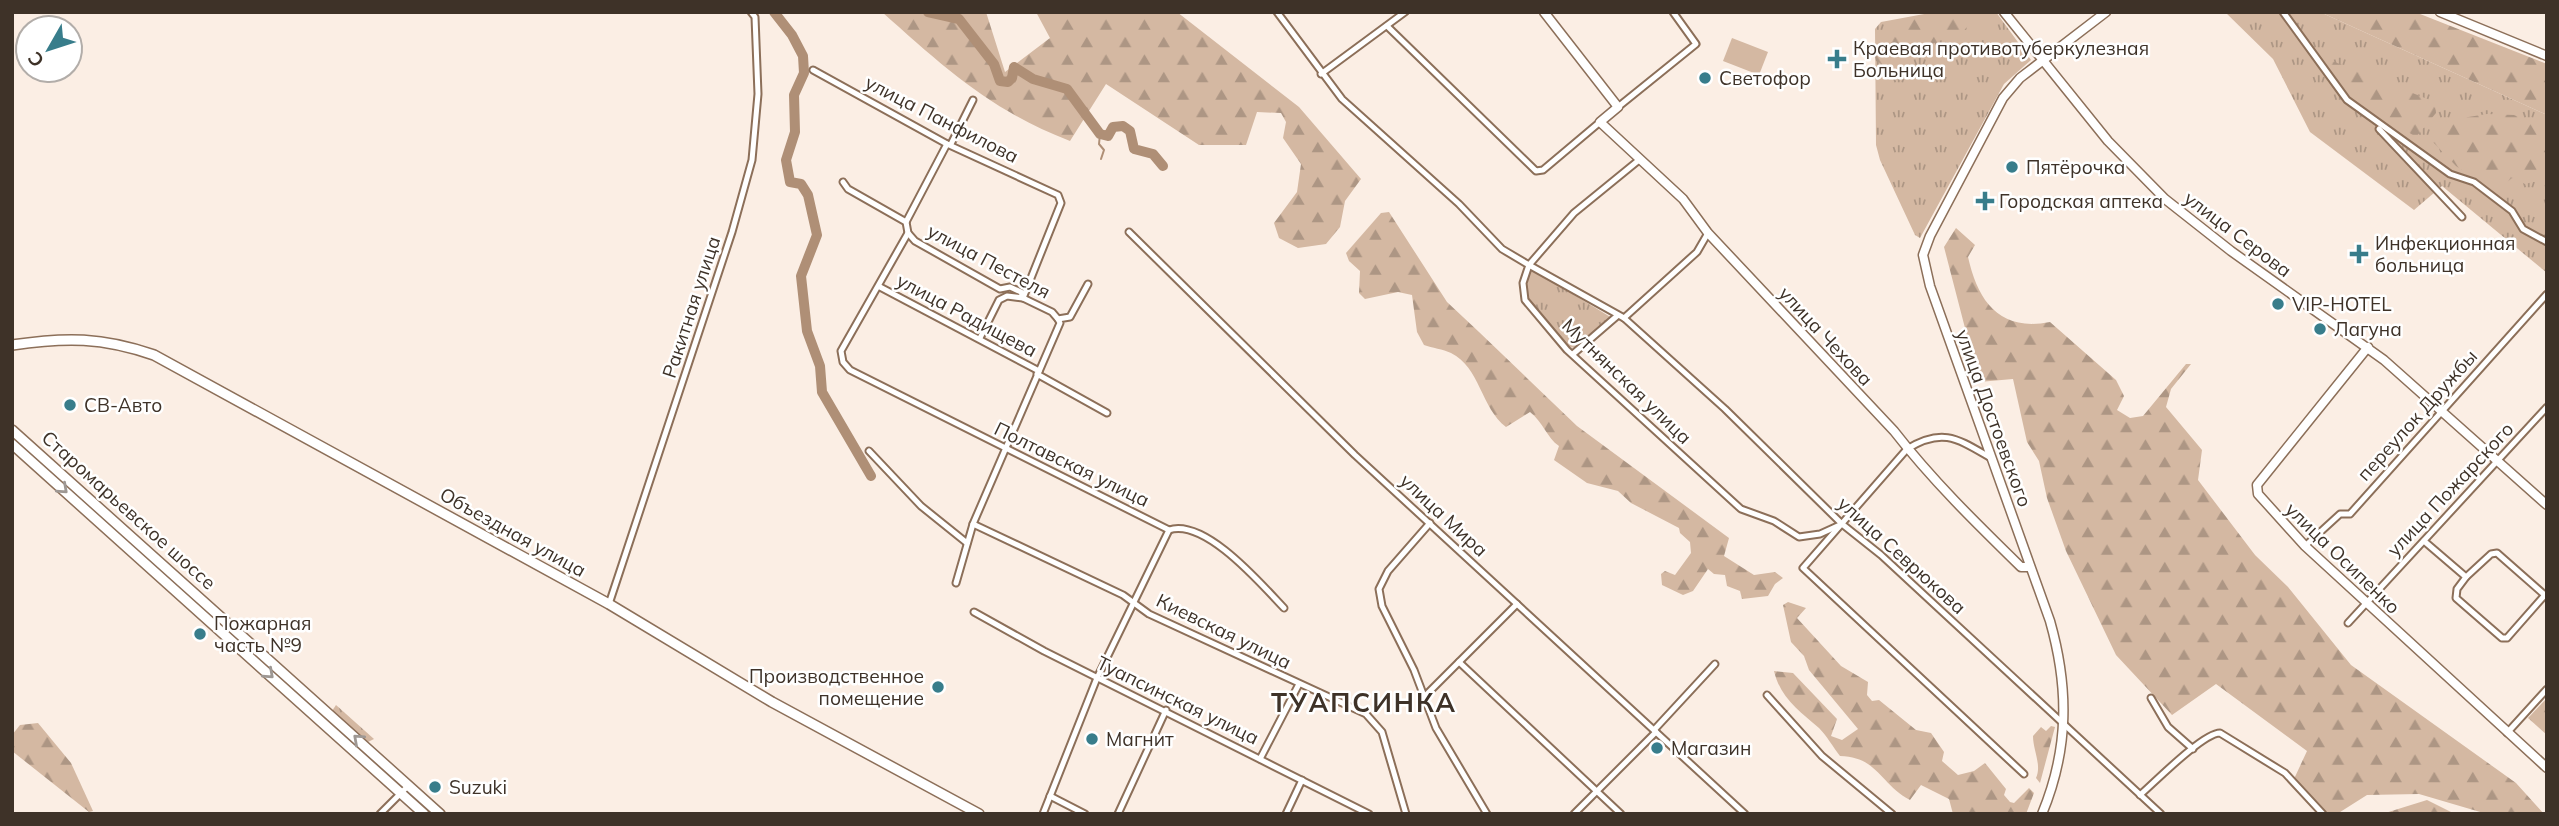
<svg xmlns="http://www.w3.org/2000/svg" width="2559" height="826" font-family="Mulish,sans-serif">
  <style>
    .grass { fill: url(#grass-tufts) }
    .forest { fill: url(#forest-firs) }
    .pitch { fill: #d4b8a2 }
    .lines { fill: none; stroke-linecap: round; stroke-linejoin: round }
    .stream { stroke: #af8f76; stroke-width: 2 }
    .river { stroke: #af8f76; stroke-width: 10 }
    .street-casing { stroke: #8c6f59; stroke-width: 9 }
    .secondary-casing { stroke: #8c6f59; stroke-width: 11 }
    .primary-casing { stroke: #8c6f59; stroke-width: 12 }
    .street { stroke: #fff; stroke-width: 5 }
    .secondary { stroke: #fff; stroke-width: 8 }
    .primary { stroke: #fff; stroke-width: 9 }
    .oneway { stroke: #9e9894 }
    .poi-dot { fill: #387d8b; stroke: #fff; stroke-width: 2.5 }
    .labels { text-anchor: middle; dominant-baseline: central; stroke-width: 5; stroke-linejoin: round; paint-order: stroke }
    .poi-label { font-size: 19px; fill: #3e3228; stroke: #fff; text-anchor: start }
    .street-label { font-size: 19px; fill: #3e3228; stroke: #fff }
    .district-label { font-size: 26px; font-weight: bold; letter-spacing: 2px; fill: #3e3228; stroke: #fff }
  </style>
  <defs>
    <pattern id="grass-tufts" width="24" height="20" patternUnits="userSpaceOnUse" patternTransform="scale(1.75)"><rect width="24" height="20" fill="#d4b8a2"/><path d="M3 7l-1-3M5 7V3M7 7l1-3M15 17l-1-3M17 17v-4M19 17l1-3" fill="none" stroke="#ad9684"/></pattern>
    <pattern id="forest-firs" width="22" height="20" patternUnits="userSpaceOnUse" patternTransform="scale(1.75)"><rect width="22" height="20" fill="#d4b8a2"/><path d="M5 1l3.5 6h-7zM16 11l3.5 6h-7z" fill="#ad9684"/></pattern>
  </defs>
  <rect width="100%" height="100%" fill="#fbeee4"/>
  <g class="grass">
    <polygon points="1935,12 1996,12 2031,60 2004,84 1920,238 1915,235 1880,160 1876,145 1875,29 1881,22"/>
    <polygon points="2225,12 2320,12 2547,115 2547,273 2442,186 2414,210 2310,132 2273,59"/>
    <polygon points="1529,271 1535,271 1612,318 1577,347 1569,348 1526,299 1524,288"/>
    <polygon points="12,433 201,604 199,606 12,440"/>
    <polygon points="221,622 399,783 398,784 219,625"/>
    <polygon points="336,705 374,739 366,743 332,711"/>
  </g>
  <g class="forest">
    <path d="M882,12h104l19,60 45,-34 -14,-26h141l122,95 62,72 -16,22 -5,26 -14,17 -28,4 -19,-10 -5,-15 23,-31 4,-28 -18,-26 3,-16 -5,-9 -24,-1 -11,33h-47l-93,-61 -36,57c-80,-31 -125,-73 -188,-129z"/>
    <polygon points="1944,12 1971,12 1973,22 1964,30 1884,65 1876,61 1873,46 1891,35 1896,21"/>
    <polygon points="2320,12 2415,12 2547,64 2547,115"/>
    <polygon points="2312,53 2435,102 2436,113 2416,137 2356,99"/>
    <polygon points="2487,114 2514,115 2547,130 2547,190 2541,180 2525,184 2512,178 2494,193 2456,166 2431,140 2450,120"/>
    <path d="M1389,212l58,90 32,30 98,94 152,112 -5,18 30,19 21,-3 8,6 -8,6 -7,12 -26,3 -2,-8 -13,-5 -2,-11 -11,-1 -6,-5 -15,22 -10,4 -21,-10 -1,-11 4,-3 10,4 16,-22 -1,-11 -10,-9 -1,-5 -48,-25 -13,-12 -31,-8 -33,-23 5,-14c-12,-8 -16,-24 -29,-34l-24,15c-25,-19 -26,-60 -55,-74 -8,-4 -19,-5 -27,-8l-7,-13 -5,-37 -14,-3 -33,7 -6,-6 1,-22 -11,-10 -3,-8 35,-40z"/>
    <path d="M1956,228l19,17 -7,12c10,44 31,75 82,65l66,58 8,16 -7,14 13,8 13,-2 43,-52h5l-20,25 -5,18 36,43 -4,30 57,75 33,32 63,78 165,118 28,31h-57l-68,-20 -52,1 -30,19h-9l-34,-35 13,-28 -91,-67 -44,31 -56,-60 -50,-104 -19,-53 -8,-37 -12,-19 -14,-63 -34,3 -35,-135z"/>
    <path d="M1788,602l18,6 -9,10 44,48 27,16 -1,13 5,6 7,-1 37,30 15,3 13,19 -2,9 16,14 16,-4 11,-8 21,26 -2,6 6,7 4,1 15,-15 5,5 -8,21h-73l-4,-15 -28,-14 -11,15c-30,-16 -32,-43 -70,-44 -7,-9 -13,-20 -21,-28 -20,-17 -39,-31 -45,-57l19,2 44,46 -6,17 11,4 16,-11 -49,-59 -5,-14 -13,-14 -8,-37z"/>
    <polygon points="2547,698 2547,735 2528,718"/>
    <polygon points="38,723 71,763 93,811 89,812 12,751 12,735 20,725"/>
    <path d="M2051,726l4,1 -15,56 -4,-5c6,-13 -3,-28 -3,-42l8,-9 5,4z"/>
    <polygon points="2427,800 2455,814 2382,814"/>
  </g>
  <polygon class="pitch" points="1732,38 1768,52 1759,75 1723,61"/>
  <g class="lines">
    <polyline class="stream" points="1100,134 1099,144 1104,150 1101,159"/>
    <g class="river">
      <polyline points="774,12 792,35 803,56 804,73 794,95 795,132 786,160 790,182 801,184 808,195 817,235 801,276 807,331 820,366 822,392 871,476"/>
      <polyline points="928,12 959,19 994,64 1000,81 1008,82 1012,78 1014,67 1033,79 1067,89 1100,134 1108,136 1113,127 1123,126 1130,131 1134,149 1153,154 1163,166"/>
    </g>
    <defs>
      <g id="street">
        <polyline points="1277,12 1342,99 1459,204 1502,249 1529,265 1523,283 1525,300 1567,350 1741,509 1774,521 1799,537 1820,534 1842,524"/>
        <polyline points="2283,12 2347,100 2450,174 2474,182 2512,211 2523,229 2547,242"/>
        <polyline points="1387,26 1536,171 1543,170 1600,122"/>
        <polyline points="813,70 947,144 1058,195 1061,203 1023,298 1007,296 999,300 980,338"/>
        <polyline points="1321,74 1405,12"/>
        <polyline points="1618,107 1696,44 1673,12"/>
        <polyline points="2379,129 2462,217"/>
        <polyline points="951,144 973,100"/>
        <polyline points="1639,160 1574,213 1529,265 1624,318 1725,409 1842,524 1881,555 2161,814"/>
        <polyline points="843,182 848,189 906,222 908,233 915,241 1000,289 1010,287 1021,292 1023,298 1052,312 1058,319"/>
        <polyline points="906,222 947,144"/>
        <polyline points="1129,232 1355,455 1745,814"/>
        <path d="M908,233l-67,118 2,11 7,8 319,160c36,-12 92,54 115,78"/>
        <polyline points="880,287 1039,371"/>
        <polyline points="1624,318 1697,252 1708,233"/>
        <polyline points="1573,354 1617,316"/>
        <polyline points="1037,374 1107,413"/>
        <polyline points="869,451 921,506 967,543"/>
        <path d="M1991,458c-33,-19 -48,-31 -84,-9l-104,119 221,206"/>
        <polyline points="1430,523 1388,571 1379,589 1382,606 1414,670 1436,728 1487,814"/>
        <polyline points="973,524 1123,595 1149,614 1366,714 1382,732 1406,814"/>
        <polyline points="2424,541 2466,577 2491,554 2497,553 2547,597"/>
        <polyline points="2305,546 2340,514 2350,514 2547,294"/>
        <polyline points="2466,577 2457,589 2456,598 2502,638 2507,638 2544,596"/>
        <polyline points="956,583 973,524 1060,323 1058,319 1070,317 1088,284"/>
        <polyline points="609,604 732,232 752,160 758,94 755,17 751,12"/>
        <polyline points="974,612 1044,651 1369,814"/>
        <polyline points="2348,623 2547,407"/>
        <polyline points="1459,662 1621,814"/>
        <polyline points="1767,695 1822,756 1892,814"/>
        <polyline points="1425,696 1517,604"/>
        <polyline points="2151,698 2168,727 2193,749"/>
        <polyline points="1654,730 1715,664"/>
        <polyline points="2507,733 2547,689"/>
        <polyline points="1260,759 1299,684"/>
        <path d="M2140,795c15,-13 63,-62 80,-62l65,40 38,41"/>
        <polyline points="1050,796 1085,814"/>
        <polyline points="380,814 409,785"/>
        <polyline points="1043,814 1097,678 1169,530"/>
        <polyline points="1118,814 1166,710"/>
        <polyline points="1286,814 1302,780"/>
        <polyline points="1574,814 1656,732"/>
      </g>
      <g id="secondary">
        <path d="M1544,12l74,95 -18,15 83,77 25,34 186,198c38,49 82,92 127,136h9"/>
        <polyline points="2004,12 2108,141 2165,199 2231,251 2384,360 2547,505"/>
        <polyline points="2440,12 2547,56"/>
        <polyline points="2368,347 2257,485 2258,494 2305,546 2547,768"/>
        <path d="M2042,814c27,-65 27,-126 8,-193l-120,-335 -7,-31 7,-19 73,-138 17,-20 86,-66"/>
      </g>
      <g id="primary">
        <path d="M12,345c54,-8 90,-8 142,10l455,249 163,98 207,112"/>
        <polyline points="12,430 440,814"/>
        <polyline points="12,444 424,814"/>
      </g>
    </defs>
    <use href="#street" class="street-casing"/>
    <use href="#secondary" class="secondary-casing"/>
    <use href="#primary" class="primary-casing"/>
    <use href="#street" class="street"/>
    <use href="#secondary" class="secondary"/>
    <use href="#primary" class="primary"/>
  </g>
  <defs><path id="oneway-chevron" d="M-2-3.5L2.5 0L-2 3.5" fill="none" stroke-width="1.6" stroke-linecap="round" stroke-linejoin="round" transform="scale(1.75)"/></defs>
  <g class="oneway">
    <use href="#oneway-chevron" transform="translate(63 489) rotate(42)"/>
    <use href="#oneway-chevron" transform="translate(269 674) rotate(42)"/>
    <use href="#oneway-chevron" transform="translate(358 739) rotate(-138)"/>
  </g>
  <g class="poi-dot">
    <path d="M1833.5 48.5h7v7h7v7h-7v7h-7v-7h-7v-7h7z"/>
    <circle cx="1705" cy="78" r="7"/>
    <circle cx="2012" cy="167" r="7"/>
    <path d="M1981.5 190.5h7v7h7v7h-7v7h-7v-7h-7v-7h7z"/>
    <path d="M2355.5 243.5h7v7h7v7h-7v7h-7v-7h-7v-7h7z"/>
    <circle cx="2278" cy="304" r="7"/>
    <circle cx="2320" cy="329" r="7"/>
    <circle cx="70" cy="405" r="7"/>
    <circle cx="200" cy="634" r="7"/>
    <circle cx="938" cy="687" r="7"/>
    <circle cx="1092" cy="739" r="7"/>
    <circle cx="1657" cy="748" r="7"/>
    <circle cx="435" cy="787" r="7"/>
  </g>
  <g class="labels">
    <g class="poi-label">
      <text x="1853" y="48">Краевая противотуберкулезная<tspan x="1853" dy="22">Больница</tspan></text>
      <text x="1719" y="78">Светофор</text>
      <text x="2026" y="167">Пятёрочка</text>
      <text x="1999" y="201">Городская аптека</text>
      <text x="2375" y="243">Инфекционная<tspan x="2375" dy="22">больница</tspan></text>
      <text x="2292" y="304">VIP-HOTEL</text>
      <text x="2334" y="329">Лагуна</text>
      <text x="84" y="405">СВ-Авто</text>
      <text x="214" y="623">Пожарная<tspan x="214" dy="22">часть №9</tspan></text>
      <text x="924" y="676" text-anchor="end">Производственное<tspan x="924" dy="22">помещение</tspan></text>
      <text x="1106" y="739">Магнит</text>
      <text x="1671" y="748">Магазин</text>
      <text x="449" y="787">Suzuki</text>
    </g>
    <g class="street-label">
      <text transform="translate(942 119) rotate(27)">улица Панфилова</text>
      <text transform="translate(2238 234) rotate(37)">улица Серова</text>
      <text transform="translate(989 261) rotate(28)">улица Пестеля</text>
      <text transform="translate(691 307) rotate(-72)">Ракитная улица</text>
      <text transform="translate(967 315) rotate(28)">улица Радищева</text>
      <text transform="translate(1826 336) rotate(47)">улица Чехова</text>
      <text transform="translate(1627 381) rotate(44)">Мутнянская улица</text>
      <text transform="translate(2417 415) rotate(-48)">переулок Дружбы</text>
      <text transform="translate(1994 418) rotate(70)">улица Достоевского</text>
      <text transform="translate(1072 464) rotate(26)">Полтавская улица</text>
      <text transform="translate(2450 489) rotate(-47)">улица Пожарского</text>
      <text transform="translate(129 510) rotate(42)">Старомарьевское шоссе</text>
      <text transform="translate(1444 515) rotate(43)">улица Мира</text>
      <text transform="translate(513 532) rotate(29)">Объездная улица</text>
      <text transform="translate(1902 555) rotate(42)">улица Севрюкова</text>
      <text transform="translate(2343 558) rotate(44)">улица Осипенко</text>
      <text transform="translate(1224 631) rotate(26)">Киевская улица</text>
      <text transform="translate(1178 700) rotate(26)">Туапсинская улица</text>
    </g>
    <g class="district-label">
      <text x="1364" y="702">ТУАПСИНКА</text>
    </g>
  </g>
  <rect width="2559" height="826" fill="none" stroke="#3e3228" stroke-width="28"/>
  <g transform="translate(49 49) rotate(231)"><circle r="33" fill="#ffffff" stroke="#b2ada9" stroke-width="2"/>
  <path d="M0-5L12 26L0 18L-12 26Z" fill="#387d8b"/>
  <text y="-10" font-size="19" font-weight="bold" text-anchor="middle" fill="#3e3228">С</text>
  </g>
</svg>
